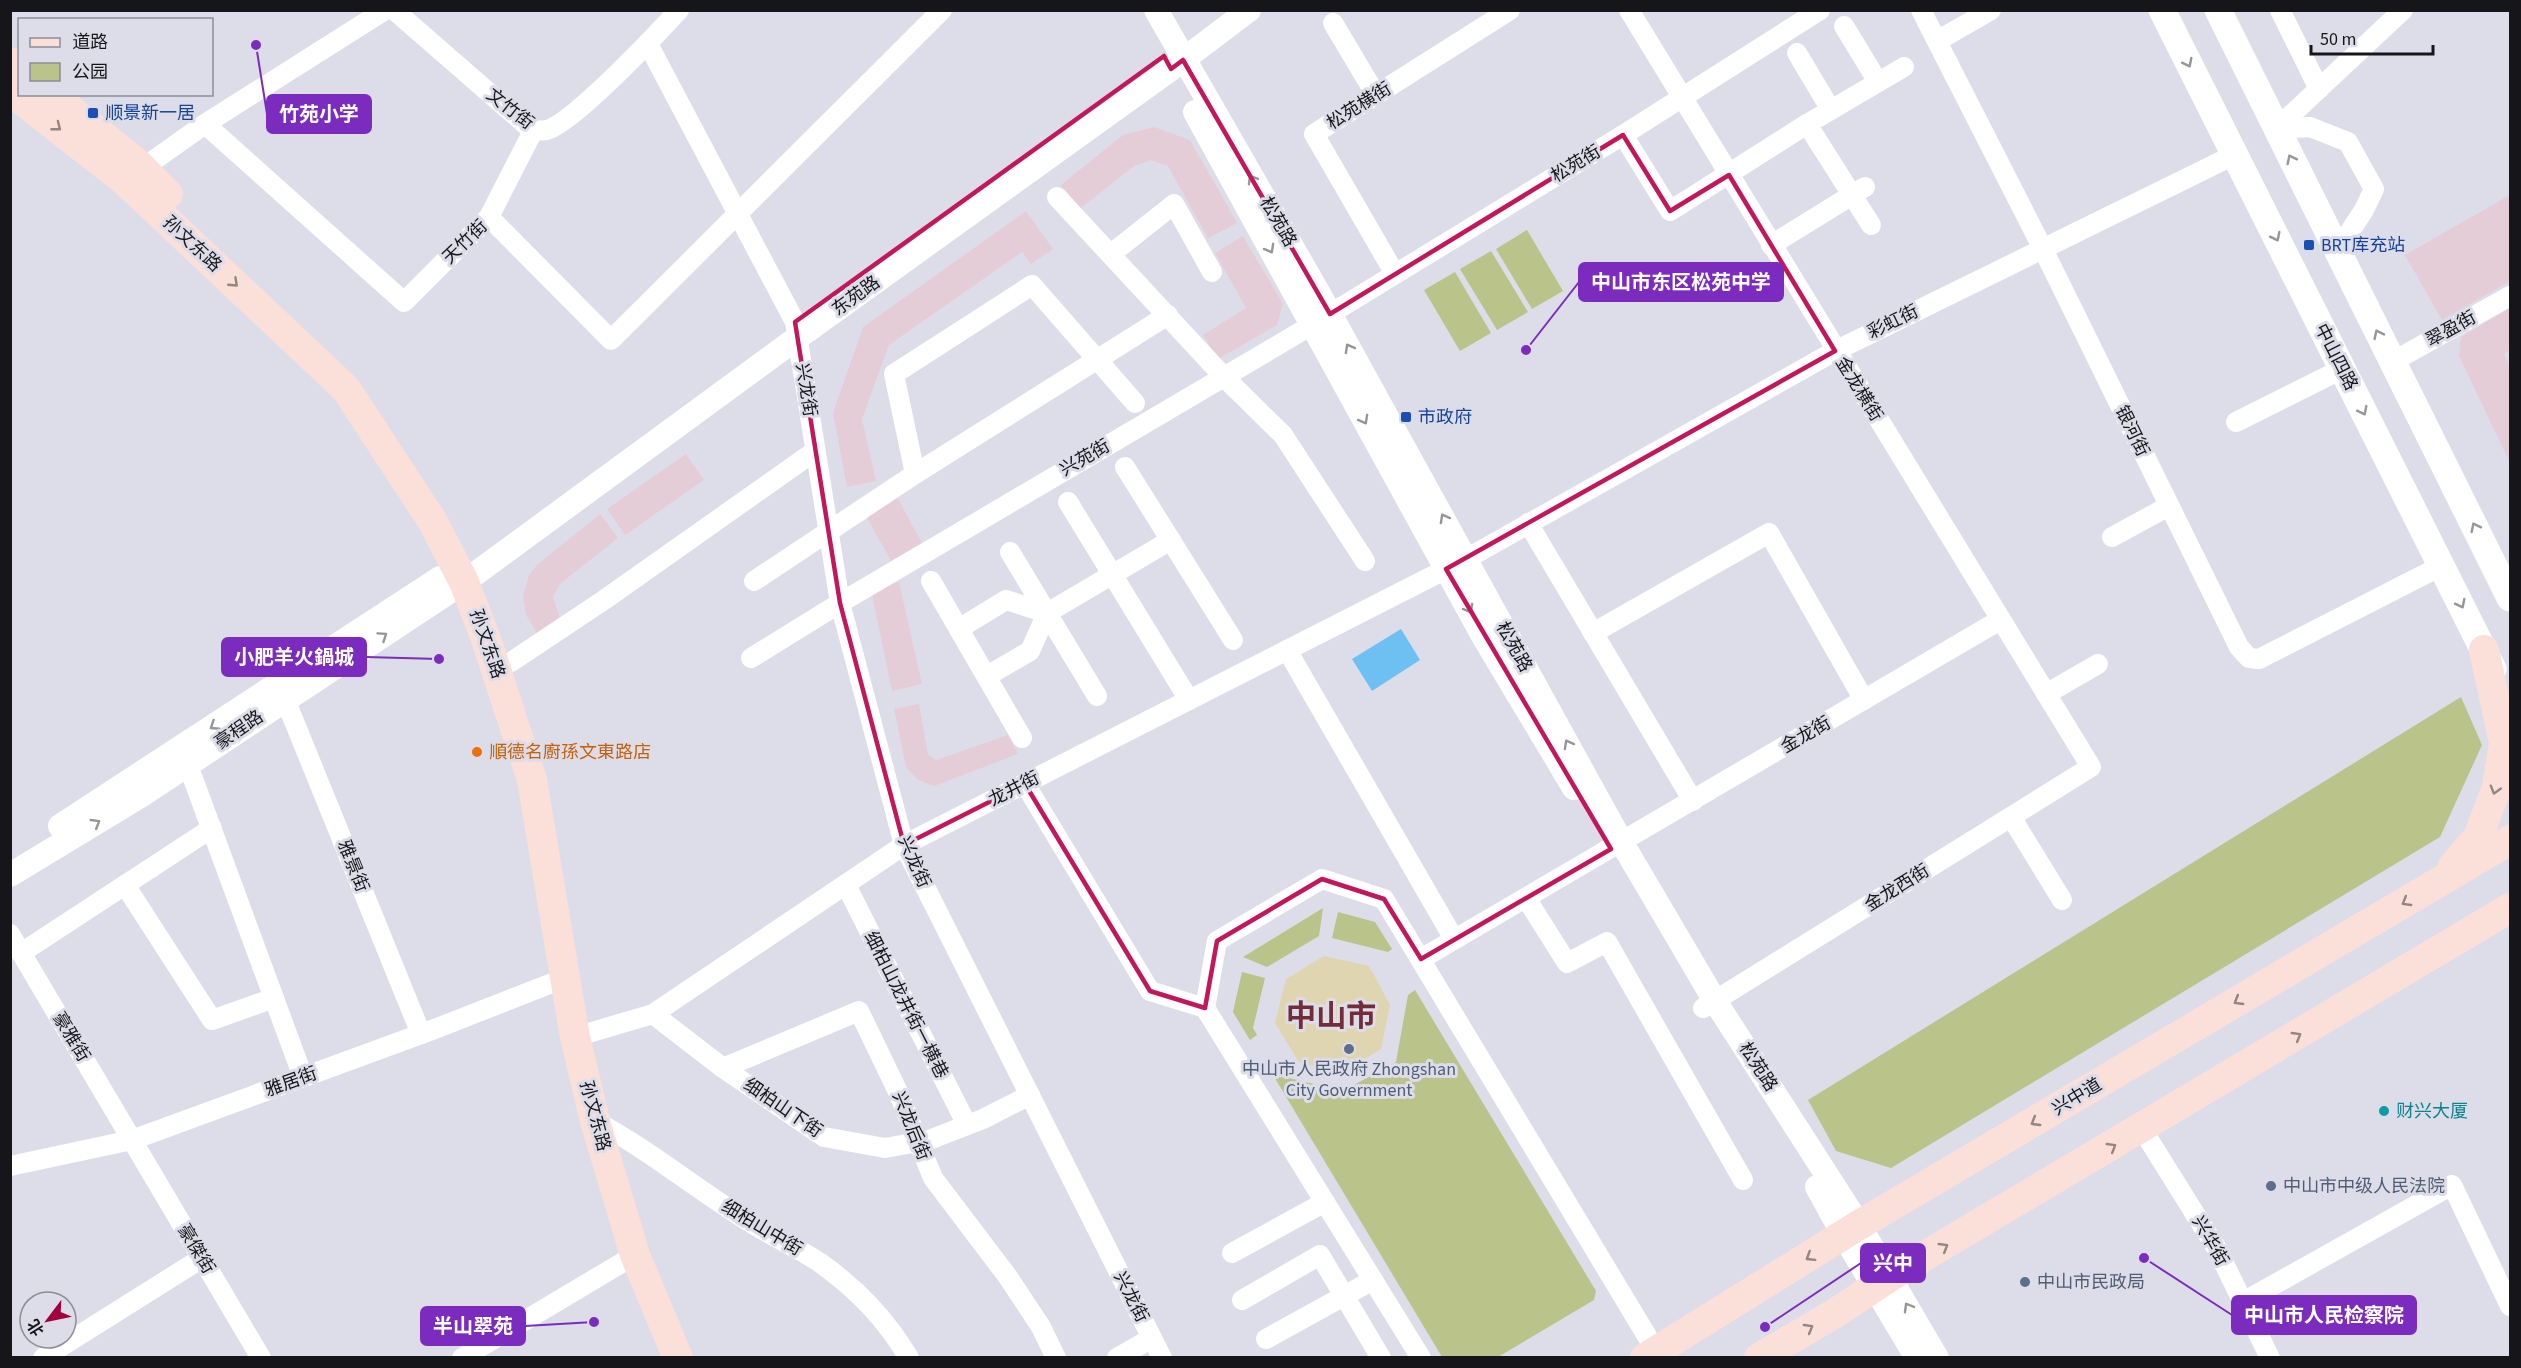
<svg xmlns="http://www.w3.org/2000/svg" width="2521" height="1368" font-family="'Source Sans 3','Noto Sans SC',sans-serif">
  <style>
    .commercial { fill: #e5cdd7 }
    .green { fill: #b9c38a }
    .sand { fill: #dfd5b0 }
    .water { fill: #6ebff2 }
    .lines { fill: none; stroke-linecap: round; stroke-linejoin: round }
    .minor { stroke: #fff; stroke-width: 20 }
    .tertiary { stroke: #fff; stroke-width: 24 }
    .secondary { stroke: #fff; stroke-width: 27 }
    .primary { stroke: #fbdfd9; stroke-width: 30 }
    .oneway { stroke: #969698 }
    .oneway2 { stroke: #948583 }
    .marked { fill: none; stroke: #c2185b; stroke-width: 4.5; stroke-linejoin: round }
    .transit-dot { fill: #1a4fb4; stroke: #dddde9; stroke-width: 2 }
    .food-dot { fill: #e8710a; stroke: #dddde9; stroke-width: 2 }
    .service-dot { fill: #5c6f8a; stroke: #dddde9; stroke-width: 2 }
    .culture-dot { fill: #0f9aa8; stroke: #dddde9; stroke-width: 2 }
    .labels { text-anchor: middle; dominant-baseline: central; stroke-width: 6; stroke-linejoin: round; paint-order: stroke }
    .street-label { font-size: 18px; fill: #16161a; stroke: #dddde9 }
    .transit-label { font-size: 18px; fill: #164399; stroke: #dddde9; text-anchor: start }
    .food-label { font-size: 18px; fill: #c56008; stroke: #dddde9; text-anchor: start }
    .service-label { font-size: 18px; fill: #4e5e75; stroke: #dddde9; text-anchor: start }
    .culture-label { font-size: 18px; fill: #0d838f; stroke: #dddde9; text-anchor: start }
    .town-label { font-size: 30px; font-weight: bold; fill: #722c3a; stroke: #dddde9 }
    .leader { fill: none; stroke: #7b2cbf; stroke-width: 2 }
    .callout-dot { fill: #7b2cbf; stroke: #dddde9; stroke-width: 2 }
    .callout { fill: #7b2cbf; stroke: #7b2cbf; stroke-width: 2 }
    .callout-label { font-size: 20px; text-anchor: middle; font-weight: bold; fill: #fff }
  </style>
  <rect width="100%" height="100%" fill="#dddde9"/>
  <g class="commercial">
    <polygon points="1154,127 1190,140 1237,223 1208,238 1168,166 1151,160 1134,166 1081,208 1061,185 1123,135"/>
    <polygon points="2510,195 2510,281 2442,320 2405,255"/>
    <polygon points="1026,211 1053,249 1031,264 1022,252 889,345 862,419 876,481 847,487 833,413 863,327"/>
    <polygon points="1243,236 1283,304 1277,325 1218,359 1203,335 1246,308 1215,253"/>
    <polygon points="2510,308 2510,350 2504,354 2510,366 2510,463 2459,356 2461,337"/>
    <polygon points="686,454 704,480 625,535 607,509"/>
    <polygon points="896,495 922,543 891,561 864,512"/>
    <polygon points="600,514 618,538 561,583 553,597 560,618 537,633 526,615 523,596 529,575 537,565"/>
    <polygon points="899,582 922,684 892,691 871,590"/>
    <polygon points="919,704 928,755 936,760 1008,735 1018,754 934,786 918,780 906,767 894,709"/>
  </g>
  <g class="green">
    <polygon points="1527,230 1563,291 1532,309 1496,249"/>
    <polygon points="1491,251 1528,312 1497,330 1460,269"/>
    <polygon points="1455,272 1491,333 1460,351 1424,290"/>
    <polygon points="2461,697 2482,745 2440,837 1891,1168 1836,1151 1808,1100"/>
    <polygon points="1323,908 1319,936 1267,967 1243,957"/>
    <polygon points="1338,912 1375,922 1392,949 1388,952 1332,938"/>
    <polygon points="1242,972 1265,978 1253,1028 1257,1035 1250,1040 1233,1012"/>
    <polygon points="1415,990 1596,1291 1594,1300 1498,1357 1442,1357 1273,1075 1281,1070 1285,1077 1343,1091 1396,1062 1408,995"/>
  </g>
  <polygon class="sand" points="1324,956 1369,966 1390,1005 1381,1049 1342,1073 1299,1062 1275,1023 1286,979"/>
  <polygon class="water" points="1401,629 1420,660 1372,691 1352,659"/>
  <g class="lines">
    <g class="minor">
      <path d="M394,10l139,121c4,-1 10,0 14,-1 27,-8 109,-95 132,-120"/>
      <polyline points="1629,10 2091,767 1703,1008"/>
      <polyline points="1921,10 2043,249 2239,647 2249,658 2259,659 2441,566"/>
      <polyline points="2280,10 2319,89"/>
      <polyline points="1333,23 1376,95"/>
      <polyline points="1844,26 1878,82"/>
      <polyline points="1937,41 1991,10"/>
      <polyline points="648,44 795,322 840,603 904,845 1162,1358"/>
      <polyline points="1797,53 1831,110"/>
      <polyline points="205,124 404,302 489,217 611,340 942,10"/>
      <polyline points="1807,124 1871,225"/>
      <polyline points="2276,129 2310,127 2348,142 2374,189 2364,210 2337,251"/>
      <polyline points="2276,129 2403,10"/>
      <polyline points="1623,135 1670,211 1807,124 1904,67"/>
      <polyline points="133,175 205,124 385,10"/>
      <polyline points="1057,197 1224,377 1283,435 1365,561"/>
      <polyline points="489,217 533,131"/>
      <polyline points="1771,245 1865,187"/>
      <polyline points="1111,254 1174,204 1212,272"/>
      <polyline points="1395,274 1314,134 1510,10"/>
      <polyline points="2392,362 2510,296"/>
      <polyline points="2236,422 2342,369"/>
      <polyline points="1125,467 1233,640"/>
      <polyline points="915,474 894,374 1032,285 1135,403"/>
      <polyline points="1068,502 1189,700"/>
      <polyline points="1528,523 1693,801"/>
      <polyline points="2112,537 2169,506"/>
      <polyline points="1010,552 1097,696"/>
      <polyline points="754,581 915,474 1168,315"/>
      <polyline points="931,581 1022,738"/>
      <polyline points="960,628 1006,600 1047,613"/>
      <polyline points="1593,633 1769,533 1864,700"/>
      <polyline points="1287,650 1454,939"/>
      <polyline points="751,658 840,603 1312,325 1623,135 1820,10"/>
      <polyline points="511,662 604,600 815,451"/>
      <polyline points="987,676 1030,651 1047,613 1171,540"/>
      <polyline points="2046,694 2098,664"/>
      <polyline points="285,699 421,1034"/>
      <polyline points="188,765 303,1077"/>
      <polyline points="1025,784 1150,991 1205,1008 1421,1358"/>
      <polyline points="2011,817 2062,900"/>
      <polyline points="125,885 212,1020 274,998"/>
      <polyline points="846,885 967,1125"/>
      <polyline points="1526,898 1567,963 1607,942 1743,1180"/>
      <polyline points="10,934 261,1358"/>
      <polyline points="21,953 212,828"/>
      <polyline points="1421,959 2000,620"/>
      <polyline points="1205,1008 1217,941 1322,879 1384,899 1656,1351"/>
      <polyline points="653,1014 723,1068 824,1137 885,1148 929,1140 983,1119 1030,1095"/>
      <polyline points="575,1037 653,1014 904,845 1466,559 1835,351 2234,155"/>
      <polyline points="723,1068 859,1011 899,1094 933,1178 1008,1277 1041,1327 1056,1358"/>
      <path d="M595,1121c51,27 96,64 145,95 25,17 53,29 79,46 38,27 66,56 90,96"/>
      <polyline points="2142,1129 2217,1249 2270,1358"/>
      <polyline points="10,1166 132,1140 432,1030 565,978"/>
      <polyline points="1232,1253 1325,1202"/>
      <polyline points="1242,1300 1320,1255 1381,1358"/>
      <polyline points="2243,1302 2452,1185 2510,1306"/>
      <polyline points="1266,1339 1373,1280"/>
      <polyline points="43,1358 202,1258"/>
      <polyline points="462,1358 635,1255"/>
      <polyline points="1117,1358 1152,1338"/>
    </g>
    <g class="tertiary">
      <polyline points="1156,10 1318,292 1622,843 1715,1001 1859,1225 1937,1358"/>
      <polyline points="1195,112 1483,636 1574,788"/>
      <polyline points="60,826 440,578"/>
      <polyline points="10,875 142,795 464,582 797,338 1171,69 1249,10"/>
      <polyline points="1817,1187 1844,1236 1917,1358"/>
    </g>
    <g class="secondary">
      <polyline points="2162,10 2493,669"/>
      <polyline points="2218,10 2510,598"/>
    </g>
    <g class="primary">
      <polyline points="10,62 20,69"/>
      <polyline points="10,91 125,181 346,389 433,522 464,582 487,642 532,780 575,1037 595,1121 635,1255 678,1358"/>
      <polyline points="51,94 138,164 168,194"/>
      <polyline points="2453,866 2478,837 2497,787 2504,743 2484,650"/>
      <polyline points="1645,1358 1859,1225 2510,840"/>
      <polyline points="1759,1358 1837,1312 1891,1276 2510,908"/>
    </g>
  </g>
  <defs><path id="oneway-chevron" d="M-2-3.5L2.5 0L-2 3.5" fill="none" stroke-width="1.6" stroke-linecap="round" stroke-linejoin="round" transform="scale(1.5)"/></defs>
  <g class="oneway">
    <use href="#oneway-chevron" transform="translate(2188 63) rotate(63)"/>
    <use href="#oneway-chevron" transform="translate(2291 159) rotate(-117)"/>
    <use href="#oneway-chevron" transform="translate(1252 179) rotate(-120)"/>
    <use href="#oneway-chevron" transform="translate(2276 237) rotate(63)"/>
    <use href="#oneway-chevron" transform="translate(1270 249) rotate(61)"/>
    <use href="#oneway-chevron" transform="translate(2378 334) rotate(-116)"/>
    <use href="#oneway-chevron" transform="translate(1349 348) rotate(-119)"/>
    <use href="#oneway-chevron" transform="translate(2363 411) rotate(63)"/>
    <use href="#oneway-chevron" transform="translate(1364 420) rotate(61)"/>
    <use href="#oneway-chevron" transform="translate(1444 518) rotate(-119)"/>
    <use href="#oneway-chevron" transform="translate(2475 527) rotate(-117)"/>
    <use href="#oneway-chevron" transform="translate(2461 604) rotate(63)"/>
    <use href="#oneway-chevron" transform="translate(1469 609) rotate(61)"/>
    <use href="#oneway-chevron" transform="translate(383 636) rotate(-34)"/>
    <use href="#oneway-chevron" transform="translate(214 726) rotate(147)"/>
    <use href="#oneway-chevron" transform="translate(1568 744) rotate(-119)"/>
    <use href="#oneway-chevron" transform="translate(96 823) rotate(-31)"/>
    <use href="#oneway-chevron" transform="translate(1908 1307) rotate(-120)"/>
  </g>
  <g class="oneway2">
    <use href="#oneway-chevron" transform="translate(57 127) rotate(38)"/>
    <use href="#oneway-chevron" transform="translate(234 283) rotate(43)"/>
    <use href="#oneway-chevron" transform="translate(2495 790) rotate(106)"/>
    <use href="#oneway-chevron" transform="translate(2406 902) rotate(149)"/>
    <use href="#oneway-chevron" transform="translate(2238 1001) rotate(149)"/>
    <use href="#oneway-chevron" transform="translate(2297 1036) rotate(-31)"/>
    <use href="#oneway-chevron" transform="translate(2035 1122) rotate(149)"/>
    <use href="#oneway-chevron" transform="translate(2112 1147) rotate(-31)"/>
    <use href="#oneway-chevron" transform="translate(1944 1247) rotate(-31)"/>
    <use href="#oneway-chevron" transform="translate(1810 1257) rotate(148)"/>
    <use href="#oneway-chevron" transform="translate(1809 1328) rotate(-30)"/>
  </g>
  <path class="marked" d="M1164,56l7,13 12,-9 147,254 293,-179 47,76 59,-36 106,176 -389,218 165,280 -190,110 -37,-60 -62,-20 -105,62 -12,67 -55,-17 -125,-207 -121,61 -64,-242 -45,-281z"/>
  <g class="transit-dot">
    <rect x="87" y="107" width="12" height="12" rx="3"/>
    <rect x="2303" y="239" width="12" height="12" rx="3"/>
    <rect x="1400" y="411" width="12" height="12" rx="3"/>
  </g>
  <circle class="food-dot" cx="477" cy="752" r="6"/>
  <g class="service-dot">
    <circle cx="1349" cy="1049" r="6"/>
    <circle cx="2271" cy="1186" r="6"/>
    <circle cx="2025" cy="1282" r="6"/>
  </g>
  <circle class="culture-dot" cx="2384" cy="1111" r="6"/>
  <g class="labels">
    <g class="street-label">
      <text transform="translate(1359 106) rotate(-32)">松苑横街</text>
      <text transform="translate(510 109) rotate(38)">文竹街</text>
      <text transform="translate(1576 164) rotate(-31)">松苑街</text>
      <text transform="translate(1278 222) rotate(60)">松苑路</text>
      <text transform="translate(465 242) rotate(-44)">天竹街</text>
      <text transform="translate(192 244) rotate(43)">孙文东路</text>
      <text transform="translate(856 296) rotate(-36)">东苑路</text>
      <text transform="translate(1893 322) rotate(-26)">彩虹街</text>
      <text transform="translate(2451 329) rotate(-29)">翠盈街</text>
      <text transform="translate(2336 357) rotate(63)">中山四路</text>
      <text transform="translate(1859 389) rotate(58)">金龙横街</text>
      <text transform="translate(806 390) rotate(81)">兴龙街</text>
      <text transform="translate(2132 431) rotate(64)">银河街</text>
      <text transform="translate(1085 458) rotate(-30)">兴苑街</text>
      <text transform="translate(487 644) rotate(71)">孙文东路</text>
      <text transform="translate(1514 647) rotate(61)">松苑路</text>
      <text transform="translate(239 730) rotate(-34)">豪程路</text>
      <text transform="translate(1806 735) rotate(-30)">金龙街</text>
      <text transform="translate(1014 789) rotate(-27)">龙井街</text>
      <text transform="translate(914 862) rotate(66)">兴龙街</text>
      <text transform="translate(353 866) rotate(68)">雅景街</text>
      <text transform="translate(1897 888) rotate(-32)">金龙西街</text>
      <text transform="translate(906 1005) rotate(63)">细柏山龙井街一横巷</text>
      <text transform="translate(71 1037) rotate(59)">豪雅街</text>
      <text transform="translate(1758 1067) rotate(57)">松苑路</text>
      <text transform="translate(291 1082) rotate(-20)">雅居街</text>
      <text transform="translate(2077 1097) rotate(-31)">兴中道</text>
      <text transform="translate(783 1108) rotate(34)">细柏山下街</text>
      <text transform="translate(595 1116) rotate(75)">孙文东路</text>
      <text transform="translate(911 1126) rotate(68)">兴龙后街</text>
      <text transform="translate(762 1228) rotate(31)">细柏山中街</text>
      <text transform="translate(2210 1241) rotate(60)">兴华街</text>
      <text transform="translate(196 1249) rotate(59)">豪傑街</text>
      <text transform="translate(1131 1297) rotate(63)">兴龙街</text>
    </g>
    <g class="transit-label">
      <text x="105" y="113">顺景新一居</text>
      <text x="2321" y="245">BRT库充站</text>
      <text x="1418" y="417">市政府</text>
    </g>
    <g class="food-label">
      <text x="489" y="752">順德名廚孫文東路店</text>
    </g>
    <g class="service-label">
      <text x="1349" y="1069" text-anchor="middle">中山市人民政府 Zhongshan<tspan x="1349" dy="21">City Government</tspan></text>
      <text x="2283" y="1186">中山市中级人民法院</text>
      <text x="2037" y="1282">中山市民政局</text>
    </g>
    <g class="culture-label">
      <text x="2396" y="1111">财兴大厦</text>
    </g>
    <g class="town-label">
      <text x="1331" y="1016">中山市</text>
    </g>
  </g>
  <path class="leader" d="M256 45L267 114M1526 350L1579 282M439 659L366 657M1765 1327L1861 1263M2144 1258L2232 1315M594 1322L525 1326"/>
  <g class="callout-dot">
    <circle cx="256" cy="45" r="6"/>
    <circle cx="1526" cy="350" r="6"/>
    <circle cx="439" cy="659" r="6"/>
    <circle cx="1765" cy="1327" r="6"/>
    <circle cx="2144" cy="1258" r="6"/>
    <circle cx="594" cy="1322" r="6"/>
  </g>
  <g class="callout">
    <rect x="267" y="95" width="104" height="38" rx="6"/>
    <rect x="1579" y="263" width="204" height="38" rx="6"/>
    <rect x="222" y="638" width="144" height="38" rx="6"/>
    <rect x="1861" y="1244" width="64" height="38" rx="6"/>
    <rect x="2232" y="1296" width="184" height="38" rx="6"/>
    <rect x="421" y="1307" width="104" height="38" rx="6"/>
  </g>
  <g class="callout-label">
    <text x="319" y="121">竹苑小学</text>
    <text x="1681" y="289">中山市东区松苑中学</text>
    <text x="294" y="664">小肥羊火鍋城</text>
    <text x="1893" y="1270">兴中</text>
    <text x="2324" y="1322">中山市人民检察院</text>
    <text x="473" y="1333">半山翠苑</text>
  </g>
  <rect width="2521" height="1368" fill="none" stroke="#16161a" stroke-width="24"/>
  <rect x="18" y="18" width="195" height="78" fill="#dddde9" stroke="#8d8d96" stroke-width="1.5"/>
  <rect x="30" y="38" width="30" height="9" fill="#fbdfd9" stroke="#8d8d96" stroke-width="1.5"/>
  <text x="72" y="48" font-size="18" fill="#16161a">道路</text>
  <rect x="30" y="63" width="30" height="18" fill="#b9c38a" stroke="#8d8d96" stroke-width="1.5"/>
  <text x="72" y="78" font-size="18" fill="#16161a">公园</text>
  <g transform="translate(48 1320) rotate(238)"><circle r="28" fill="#dddde9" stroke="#8d8d96" stroke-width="1.5"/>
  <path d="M0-4.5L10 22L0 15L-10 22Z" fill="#a0003e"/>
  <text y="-9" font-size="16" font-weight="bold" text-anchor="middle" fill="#16161a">北</text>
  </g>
  <path d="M2311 45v9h122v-9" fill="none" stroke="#16161a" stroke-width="3"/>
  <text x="2320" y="45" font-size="18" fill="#16161a" stroke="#dddde9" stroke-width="4.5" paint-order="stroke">50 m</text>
</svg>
